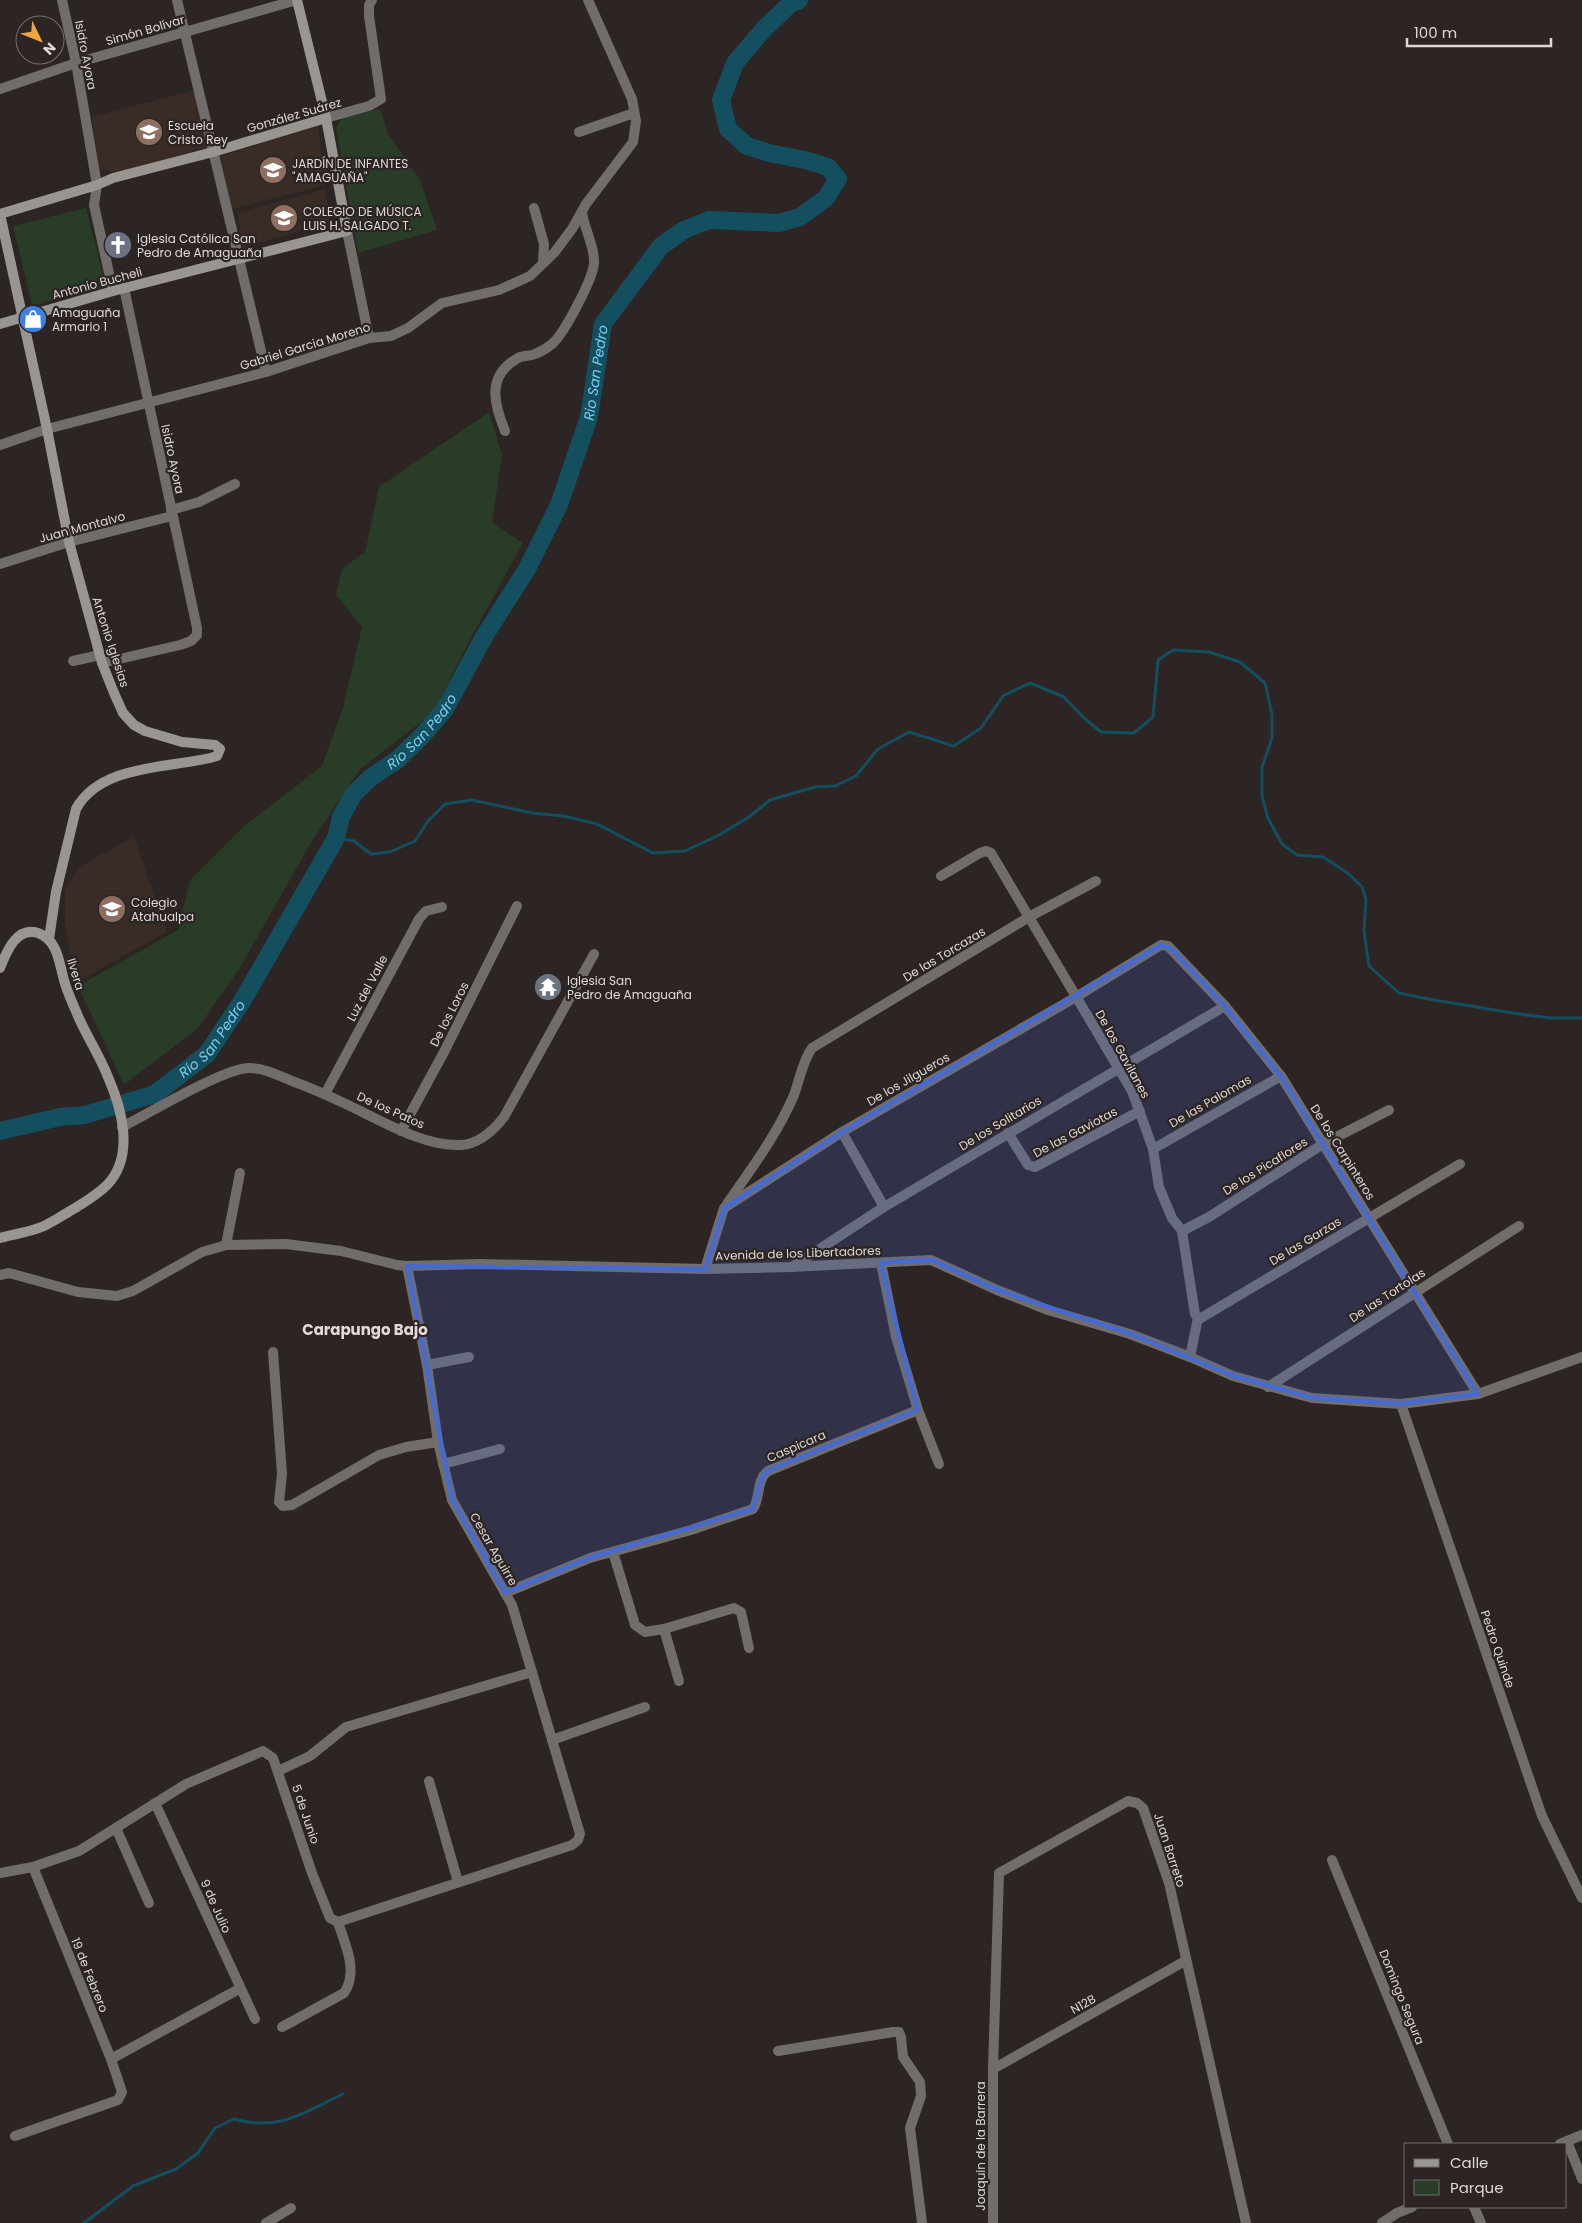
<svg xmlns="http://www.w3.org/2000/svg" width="1582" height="2223" font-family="Poppins,sans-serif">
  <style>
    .built { fill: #392c27 }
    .green { fill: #293c27 }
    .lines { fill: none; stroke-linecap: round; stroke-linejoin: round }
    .stream { stroke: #144f60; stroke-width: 3 }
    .river { stroke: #144f60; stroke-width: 18 }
    .street { stroke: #706d6b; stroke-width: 10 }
    .secondary { stroke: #999591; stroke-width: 10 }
    .marked { fill: #446ad8; fill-opacity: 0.2; stroke: #446ad8; stroke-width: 4; stroke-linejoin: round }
    .labels { text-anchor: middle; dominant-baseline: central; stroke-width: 4.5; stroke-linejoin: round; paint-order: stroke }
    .street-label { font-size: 12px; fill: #ded9d7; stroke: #2c2523 }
    .poi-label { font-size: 12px; fill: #ded9d7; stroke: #2c2523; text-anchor: start }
    .water-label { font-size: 14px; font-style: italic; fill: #78d0ee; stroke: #2c2523 }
    .quarter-label { font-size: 15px; font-weight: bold; fill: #e3dad6; stroke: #2c2523 }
  </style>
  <rect width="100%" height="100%" fill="#2c2523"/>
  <g class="built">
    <polygon points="194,90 208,147 116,173 99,168 92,117"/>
    <polygon points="318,126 325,185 232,209 220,156"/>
    <polygon points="325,189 331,222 242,248 238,213"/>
    <polygon points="134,837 167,932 77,982 65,928 65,890 79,867"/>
  </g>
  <g class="green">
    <polygon points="380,109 388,134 420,180 437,230 358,253 336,128 341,119"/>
    <polygon points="86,208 106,287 32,305 13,226"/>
    <polygon points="489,412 502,455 492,523 523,543 467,645 433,713 360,769 310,844 241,966 198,1028 124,1085 78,986 178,930 190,880 244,826 322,766 343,708 362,627 336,595 342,569 365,552 379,487"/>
  </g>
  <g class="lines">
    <g class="stream">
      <polyline points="336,838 354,841 371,854 390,852 415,841 429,820 445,804 472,800 532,813 564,816 597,824 653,853 685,851 719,835 749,817 770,800 815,787 835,786 856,776 878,749 909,732 954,746 981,728 1003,696 1030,683 1064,697 1084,718 1101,732 1134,733 1153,717 1158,660 1173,650 1209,652 1240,662 1265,683 1272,715 1272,738 1262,767 1262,796 1268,818 1282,844 1297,855 1323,857 1349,874 1362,887 1366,899 1364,931 1369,966 1399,993 1428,999 1519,1014 1551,1018 1582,1018"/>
      <path d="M84,2223l49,-37 43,-17 22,-16 17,-25 19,-9c44,13 71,-7 109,-25"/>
    </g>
    <path class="river" id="s1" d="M0,1131l60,-14 25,-2 70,-21 52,-40 34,-51 95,-165 5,-21 12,-22 17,-17 27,-18 25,-24 23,-27 40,-74 42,-66 32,-64 30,-88 14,-93 58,-78 23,-16 25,-10 70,3 21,-6 26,-19 12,-19 -10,-12 -23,-7 -36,-7 -22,-7 -19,-17 -7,-29 14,-37 28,-33 27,-26 9,-4"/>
    <g class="street">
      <polyline points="62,0 76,63 97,185 94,205 113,291"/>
      <polyline points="177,0 266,372"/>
      <polyline points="0,89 76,63 297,0"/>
      <polyline points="326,118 369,106 381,99 369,16 369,5 372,0"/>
      <polyline points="579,132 634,113"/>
      <polyline points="534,208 544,244 543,263"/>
      <polyline points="347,231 369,338"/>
      <path d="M505,431c-11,-27 -19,-55 13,-73 4,-2 10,-2 14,-3 7,-2 15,-7 20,-11 12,-10 41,-65 42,-81 1,-17 -10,-34 -12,-51"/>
      <polyline points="0,445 47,429 266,372 369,338 391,336 408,328 442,303 499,290 530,276 554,253 572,229 586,204 633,142 636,121 632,99 588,0"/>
      <polyline points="171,510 199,502 235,484"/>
      <polyline points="0,564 69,542 172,516"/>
      <polyline points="73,661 100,655"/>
      <polyline points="102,663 180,645 191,641 197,635 197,628 124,288"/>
      <polyline points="941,876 980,853 986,851 991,853 1132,1091 1153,1149 1159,1187 1172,1218 1182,1231 1195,1314 1198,1318"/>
      <polyline points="325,1094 419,919 426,911 442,907"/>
      <path d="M122,1127c26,-13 102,-59 127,-59 15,0 29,7 43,13 19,7 37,15 56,24 32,15 76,42 113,40 18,-1 32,-14 43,-28l90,-163"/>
      <polyline points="401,1131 444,1052 517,906"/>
      <polyline points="842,1132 884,1207"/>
      <polyline points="1008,1133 1028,1165 1035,1167 1140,1111"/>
      <polyline points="1153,1149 1281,1076"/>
      <path d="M727,1204c24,-35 50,-69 67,-109 6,-16 8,-33 18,-47l217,-131 67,-36"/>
      <polyline points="1182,1231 1209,1217 1323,1144 1389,1110"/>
      <polyline points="226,1245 240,1173"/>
      <polyline points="792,1267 884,1207 1225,1006"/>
      <polyline points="705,1269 724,1208 842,1132 1076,997 1161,945 1168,946 1225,1006 1281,1076 1478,1394"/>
      <polyline points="0,1275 9,1273 78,1292 117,1296 133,1291 202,1252 226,1245 286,1244 341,1251 397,1265 407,1266 480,1264 705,1269 791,1267 931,1260 997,1290 1048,1310 1130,1334 1190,1357 1233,1376 1312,1398 1401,1404 1478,1394 1582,1357"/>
      <polyline points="273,1352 282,1474 279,1502 283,1506 292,1505 379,1455 406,1447 438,1442"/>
      <polyline points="1190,1357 1198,1318 1201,1318 1460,1164"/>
      <polyline points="427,1365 469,1357"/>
      <polyline points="1268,1387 1519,1226"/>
      <polyline points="1401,1404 1542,1816 1582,1898"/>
      <polyline points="918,1410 939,1464"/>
      <polyline points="443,1464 500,1449"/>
      <polyline points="613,1552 635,1625 645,1632 664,1629 679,1681"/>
      <path d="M505,1593l85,-35 101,-28 62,-21c8,-12 3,-29 15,-38l150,-61 -22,-73 -15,-74"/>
      <polyline points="664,1629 734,1608 741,1612 749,1648"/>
      <polyline points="552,1740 645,1707"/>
      <polyline points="278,1771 310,1756 346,1727 532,1672"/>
      <polyline points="429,1781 458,1882"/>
      <polyline points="155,1803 255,2019"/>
      <polyline points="116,1828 149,1903"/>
      <polyline points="1332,1860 1448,2144"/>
      <polyline points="0,1873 33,1867 79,1851 186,1784 263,1751 273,1758 312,1873 330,1918 338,1922 572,1845 578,1840 580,1834 512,1605 452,1500 438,1442 427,1365 407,1266"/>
      <path d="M282,2027l62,-34c15,-22 1,-48 -6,-71"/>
      <polyline points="778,2051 893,2032 899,2032 901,2037 903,2057 920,2082 921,2096 910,2128 922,2223"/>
      <polyline points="111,2059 239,1989"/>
      <polyline points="993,2069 1185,1961"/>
      <polyline points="15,2136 118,2100 122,2092 111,2059 33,1867"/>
      <polyline points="1567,2141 1582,2179"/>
      <polyline points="1560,2144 1582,2135"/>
      <polyline points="1474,2207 1481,2223"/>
      <polyline points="266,2223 291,2208"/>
      <polyline points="993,2223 993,2069 999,1873 1128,1801 1137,1803 1143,1808 1169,1883 1246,2223"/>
      <polyline points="1382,2223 1397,2213 1412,2207"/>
    </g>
    <g class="secondary">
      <path d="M0,214l47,215 22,113 33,121 12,30 9,20 11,12 11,6 37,11 33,3 5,4 -3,7 -7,2c-43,10 -110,7 -134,51l-20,83 -7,47"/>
      <polyline points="0,214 97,185 113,178 213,152 326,118"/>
      <polyline points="0,324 113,291 347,231 326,118 297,0"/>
      <path d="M0,968c6,-15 16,-42 38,-35 20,7 21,30 26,47 3,12 9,24 14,36 9,21 22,40 30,61 14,32 27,79 -1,108 -9,9 -19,15 -30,22 -11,6 -22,14 -33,19 -13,6 -30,8 -44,12"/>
    </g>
  </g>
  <path class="marked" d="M1161,945l11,4 53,57 56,70 197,318 -77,10 -89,-6 -79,-22 -103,-42 -133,-44 -66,-30 -50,3 37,147 -150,61 -6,7 -9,31 -163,49 -85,35 -53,-93 -45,-234 298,3 19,-61 118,-76z"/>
  <defs>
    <symbol id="school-disc" viewBox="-11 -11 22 22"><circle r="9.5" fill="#8d6e63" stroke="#2c2523"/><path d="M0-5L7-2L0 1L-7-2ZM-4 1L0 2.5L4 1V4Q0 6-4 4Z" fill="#fff"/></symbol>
    <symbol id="church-disc" viewBox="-11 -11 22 22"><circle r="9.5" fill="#6b7280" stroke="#2c2523"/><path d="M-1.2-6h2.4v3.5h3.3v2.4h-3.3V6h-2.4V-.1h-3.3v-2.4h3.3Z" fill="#fff"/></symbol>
    <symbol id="shop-disc" viewBox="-11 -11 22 22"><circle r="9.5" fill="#3f7fe0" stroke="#2c2523"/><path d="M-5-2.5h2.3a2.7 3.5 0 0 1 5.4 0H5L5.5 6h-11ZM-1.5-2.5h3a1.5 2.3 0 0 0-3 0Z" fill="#fff"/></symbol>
    <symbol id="temple-disc" viewBox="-11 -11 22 22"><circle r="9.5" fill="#6b7280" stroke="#2c2523"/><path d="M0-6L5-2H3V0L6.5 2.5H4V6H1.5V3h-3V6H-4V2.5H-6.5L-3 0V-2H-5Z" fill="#fff"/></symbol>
  </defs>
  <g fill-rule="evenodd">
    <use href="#school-disc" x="133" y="116" width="32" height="32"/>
    <use href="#school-disc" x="257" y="154" width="32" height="32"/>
    <use href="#school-disc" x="268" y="202" width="32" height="32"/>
    <use href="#church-disc" x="102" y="229" width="32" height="32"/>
    <use href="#shop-disc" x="17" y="303" width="32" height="32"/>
    <use href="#school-disc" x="96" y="893" width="32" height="32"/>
    <use href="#temple-disc" x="532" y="971" width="32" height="32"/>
  </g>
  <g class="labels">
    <g class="street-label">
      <text transform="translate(145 30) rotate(-16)">Simón Bolívar</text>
      <text transform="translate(86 55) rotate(79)">Isidro Ayora</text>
      <text transform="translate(294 115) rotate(-16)">González Suárez</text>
      <text transform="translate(97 283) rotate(-15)">Antonio Bucheli</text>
      <text transform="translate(305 346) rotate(-17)">Gabriel Garcia Moreno</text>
      <text transform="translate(173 459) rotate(78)">Isidro Ayora</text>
      <text transform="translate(82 527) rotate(-15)">Juan Montalvo</text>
      <text transform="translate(111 642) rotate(72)">Antonio Iglesias</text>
      <text transform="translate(944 954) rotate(-31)">De las Torcazas</text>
      <text transform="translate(76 974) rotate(73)">Ilvera</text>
      <text transform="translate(367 988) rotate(-62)">Luz del Valle</text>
      <text transform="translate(449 1014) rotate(-63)">De los Loros</text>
      <text transform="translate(1123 1054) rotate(61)">De los Gavilanes</text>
      <text transform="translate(908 1079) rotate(-30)">De los Jilgueros</text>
      <text transform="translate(1210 1101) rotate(-30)">De las Palomas</text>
      <text transform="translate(391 1110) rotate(24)">De los Patos</text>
      <text transform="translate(1000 1123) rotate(-31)">De los Solitarios</text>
      <text transform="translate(1075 1132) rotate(-28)">De las Gaviotas</text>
      <text transform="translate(1343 1152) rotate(58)">De los Carpinteros</text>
      <text transform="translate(1265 1166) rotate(-32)">De los Picaflores</text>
      <text transform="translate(1305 1241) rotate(-31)">De las Garzas</text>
      <text transform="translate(798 1253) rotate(-2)">Avenida de los Libertadores</text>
      <text transform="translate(1387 1295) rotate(-33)">De las Tortolas</text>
      <text transform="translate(796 1446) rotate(-23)">Caspicara</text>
      <text transform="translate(494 1549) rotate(60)">Cesar Aguirre</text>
      <text transform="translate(1498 1649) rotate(71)">Pedro Quinde</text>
      <text transform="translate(306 1814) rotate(71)">5 de Junio</text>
      <text transform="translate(1170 1850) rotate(72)">Juan Barreto</text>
      <text transform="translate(216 1906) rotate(66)">9 de Julio</text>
      <text transform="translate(90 1975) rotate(68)">19 de Febrero</text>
      <text transform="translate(1402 1997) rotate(68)">Domingo Segura</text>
      <text transform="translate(1083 2004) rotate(-29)">N12B</text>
      <text transform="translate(980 2146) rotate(-90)">Joaquin de la Barrera</text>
    </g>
    <g class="poi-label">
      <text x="168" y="125">Escuela<tspan x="168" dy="14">Cristo Rey</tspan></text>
      <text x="292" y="163">JARDÍN DE INFANTES<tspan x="292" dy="14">"AMAGUAÑA"</tspan></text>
      <text x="303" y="211">COLEGIO DE MÚSICA<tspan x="303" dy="14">LUIS H. SALGADO T.</tspan></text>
      <text x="137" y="238">Iglesia Católica San<tspan x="137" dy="14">Pedro de Amaguaña</tspan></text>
      <text x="52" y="312">Amaguaña<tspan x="52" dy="14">Armario 1</tspan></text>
      <text x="131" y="902">Colegio<tspan x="131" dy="14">Atahualpa</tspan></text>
      <text x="567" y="980">Iglesia San<tspan x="567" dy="14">Pedro de Amaguaña</tspan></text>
    </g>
    <g class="water-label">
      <text stroke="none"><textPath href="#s1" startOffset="1022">Rio San Pedro</textPath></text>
      <text stroke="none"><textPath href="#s1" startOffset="618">Rio San Pedro</textPath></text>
      <text stroke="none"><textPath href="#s1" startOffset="240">Río San Pedro</textPath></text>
    </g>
    <g class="quarter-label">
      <text x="365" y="1329">Carapungo Bajo</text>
    </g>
  </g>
  <rect x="1404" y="2143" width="162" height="65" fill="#2c2523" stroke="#736d6b"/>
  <rect x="1414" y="2159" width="25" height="8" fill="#999591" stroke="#736d6b"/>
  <text x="1450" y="2168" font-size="15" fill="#ded9d7">Calle</text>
  <rect x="1414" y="2180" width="25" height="15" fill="#293c27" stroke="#736d6b"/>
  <text x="1450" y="2193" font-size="15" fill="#ded9d7">Parque</text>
  <g transform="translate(40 40) rotate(133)"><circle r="24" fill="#2c2523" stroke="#736d6b"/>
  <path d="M0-4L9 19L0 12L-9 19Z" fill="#f0a63e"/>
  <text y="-8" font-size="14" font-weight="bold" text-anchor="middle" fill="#ded9d7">N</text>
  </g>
  <path d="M1407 38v8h144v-8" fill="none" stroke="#ded9d7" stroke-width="2.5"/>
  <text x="1414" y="38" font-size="15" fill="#ded9d7" stroke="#2c2523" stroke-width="4" paint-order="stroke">100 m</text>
</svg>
